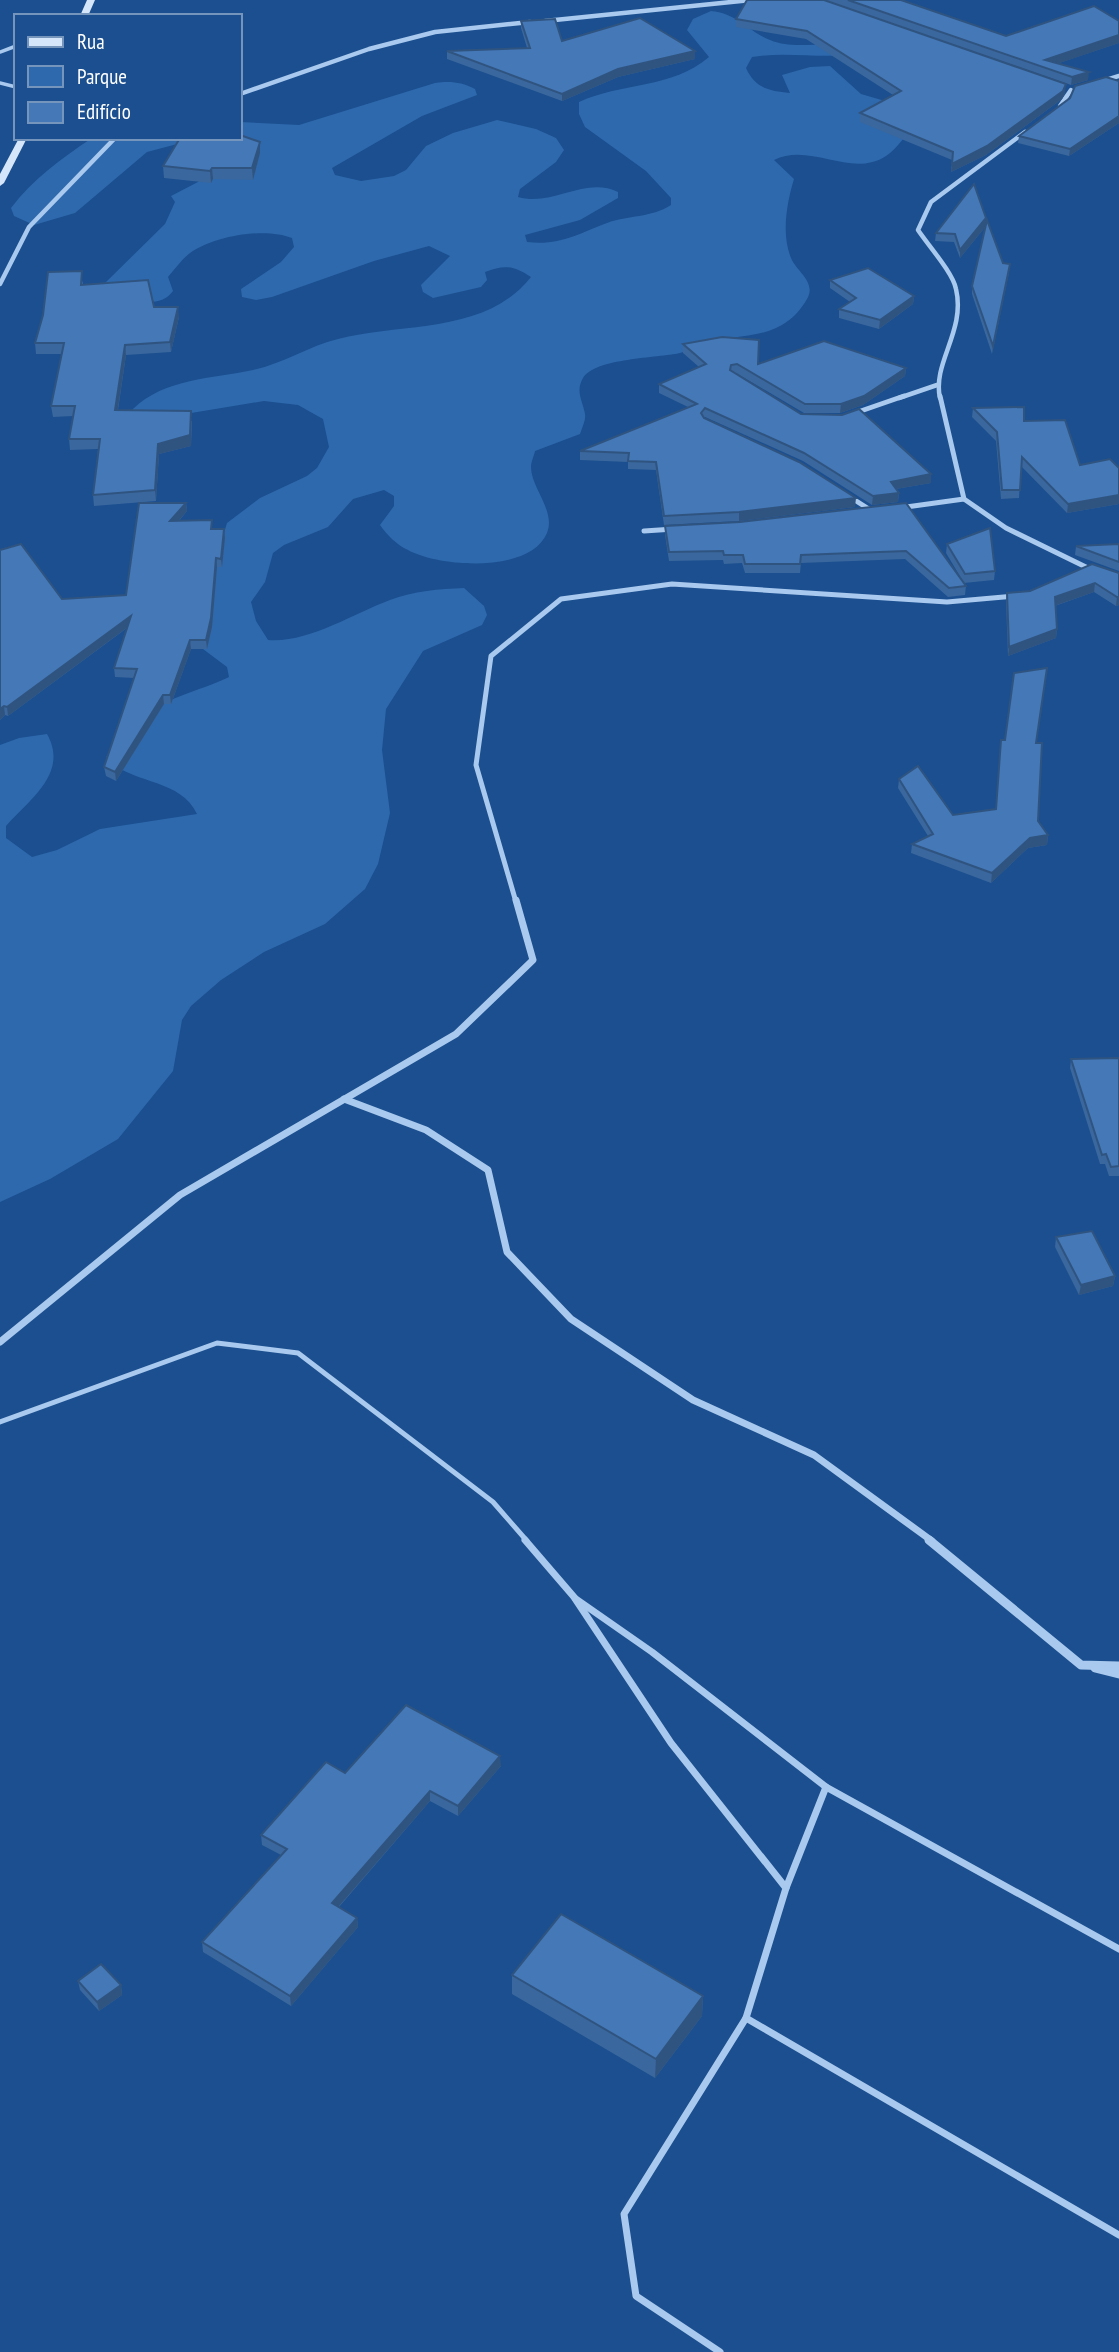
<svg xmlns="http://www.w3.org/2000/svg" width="1119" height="2352" font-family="'PT Sans Narrow',sans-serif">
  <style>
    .green { fill: #2e69ad }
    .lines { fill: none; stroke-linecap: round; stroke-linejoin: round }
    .service-far2 { stroke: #a9c9ee; stroke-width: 3.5 }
    .service-far1 { stroke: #a9c9ee; stroke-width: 5 }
    .service { stroke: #a9c9ee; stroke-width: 7 }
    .minor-far3 { stroke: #a9c9ee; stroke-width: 4.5 }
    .minor-far2 { stroke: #a9c9ee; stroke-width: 5 }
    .minor-far1 { stroke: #a9c9ee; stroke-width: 7 }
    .minor { stroke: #a9c9ee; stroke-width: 9 }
    .secondary { fill: #d6e6fa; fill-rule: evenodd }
    .wall { fill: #3a679d }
    .shaded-wall { fill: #305480 }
    .building { fill: #4478b7; stroke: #305480; stroke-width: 2 }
  </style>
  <rect width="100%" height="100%" fill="#1b4f8f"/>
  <g class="green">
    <path d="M711,11c25,2 37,20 59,29 29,12 52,-4 85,14 -35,5 -68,-3 -103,3l-6,11c9,20 23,23 44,25l-8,-18 28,-8 20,-1 31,28 24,7 30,23c-9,10 -18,25 -29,32 -35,23 -75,-14 -112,4l20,19c-7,23 -13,55 -3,79 5,13 26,24 16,41 -20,35 -51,36 -87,40 -14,2 -27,11 -40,14 -22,5 -85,5 -97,25 -8,14 0,23 2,36 1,6 -3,14 -5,20l-45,17c-1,5 -4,11 -4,16 0,21 25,44 16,66 -17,41 -109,34 -139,17 -11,-5 -21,-15 -28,-25l14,-19v-10l-10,-6 -31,9 -25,28 -44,18 -11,8 -8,29 -14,20 5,19 12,19c41,3 84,-26 122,-40 23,-9 50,-11 74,-12l20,18 3,9 -5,10 -59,26 -37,58 -4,41 8,63 -12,51 -13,25 -40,35 -61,28 -43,28 -30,26 -9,14 -9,51 -55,68 -68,40 -50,23v-457l19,-7 28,-4c22,39 -17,65 -41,92v12l26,19 25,-7 43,-21 97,-15c-17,-37 -68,-29 -91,-57 16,-15 30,-33 47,-47 17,-13 54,-22 76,-33l-2,-10 -36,-27 36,-117 33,-25 47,-22 10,-8 12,-21 -6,-28 -25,-14 -34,-4 -115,19 -17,-3 1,-8c32,-31 79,-30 120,-39 29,-6 56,-24 85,-31 65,-17 147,-4 193,-62 -17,-11 -26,-13 -46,-5l2,8 -6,7 -48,11 -10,-6 -2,-7 29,-29 -21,-10 -55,15 -102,36 -16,3 -14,-3 -1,-8 40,-27 13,-15 -2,-9c-27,-11 -78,-2 -102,15 -8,6 -15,16 -22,24l5,14c-16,22 -47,5 -68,-1v-7l60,-59 10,-22 -4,-6 77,-40 -8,-19v-15l59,3 136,-42c16,-2 26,-1 40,6l2,6 -55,21 -90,52 3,7 26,6 33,-5 12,-6 20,-24 27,-13 44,-13 39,9 20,9 8,12 -8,12 -36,27 -2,8c35,10 67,-21 100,-5v6l-38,22 -55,15 2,7c32,4 51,-8 80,-19 21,-8 44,-5 64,-18v-7l-25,-27 -61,-44 -6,-13v-12c43,-20 93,-13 130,-45l-22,-27 6,-11z"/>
    <path d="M92,138h108l-53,14 -72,61 -41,12 -20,-9 -3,-8c21,-28 51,-50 81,-70z"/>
  </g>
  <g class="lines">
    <g class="service-far2">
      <polyline points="0,52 16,46"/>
      <polyline points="0,83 16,87"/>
    </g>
    <polyline class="service-far1" points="0,1422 217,1343 298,1353 493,1502 527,1541"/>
    <g class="service">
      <polyline points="525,1540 574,1597 671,1743 786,1888 746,2018 624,2214 636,2296 720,2352"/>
      <polyline points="576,1599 652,1652 826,1787 1119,1949"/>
      <polyline points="786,1888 826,1787"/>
      <polyline points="746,2018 1119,2235"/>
    </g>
    <g class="minor-far3">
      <polyline points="545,21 751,0"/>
      <polyline points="1103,81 1119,76"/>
      <polyline points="240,94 369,49 435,32 530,22"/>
      <polyline points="1060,106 1071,90"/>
      <polyline points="0,284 29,227 115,138"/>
      <polyline points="899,398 937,385"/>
      <path d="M940,398c-8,-35 26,-67 16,-109 -3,-16 -28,-44 -38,-59l13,-28 94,-70"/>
    </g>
    <g class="minor-far2">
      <polyline points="940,396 964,499 1006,528 1092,570"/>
      <polyline points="855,413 904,396"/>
      <polyline points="850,497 872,511"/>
      <polyline points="899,508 964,499"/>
      <polyline points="644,531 674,529"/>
      <polyline points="516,902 476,765 491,656 561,599 672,584 947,602 1015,596"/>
    </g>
    <g class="minor-far1">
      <polyline points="344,1099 426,1130 488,1170 507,1252 571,1319 693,1400 814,1455 932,1541"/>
      <polyline points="0,1342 180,1195 456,1034 533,960 516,900"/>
    </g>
    <g class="minor">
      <polyline points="929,1540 1081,1665 1119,1666"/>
      <polyline points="1095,1668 1119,1674"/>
    </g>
    <g class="secondary">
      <polygon points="87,0 95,0 88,16 80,16"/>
      <polygon points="19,138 27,138 4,183 0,186 0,174"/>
    </g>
  </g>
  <g class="wall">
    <polygon points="747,0 1065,93 1062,99 986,155 951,172 952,160 860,122 860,113 893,95 806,39 736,27 736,19"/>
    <polygon points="824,0 901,0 1006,36 1119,21 1119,43 1059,63 1088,80 1071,85"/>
    <polygon points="521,21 562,41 695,59 618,77 562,101 447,59 447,51 527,48 521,28"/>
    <polygon points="1119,81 1119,123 1069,156 1018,143 1019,136"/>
    <polygon points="260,142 260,153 253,180 213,179 211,183 164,178 163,166"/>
    <polygon points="986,218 986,226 1003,263 1009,272 992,354 972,294 972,286 986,226 960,258 954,242 935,241 936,233"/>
    <polygon points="830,280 914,296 913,304 879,329 839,318 839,309 850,302 830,288"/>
    <polygon points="83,281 83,285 154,307 179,317 171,352 126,355 118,410 192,421 191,446 159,454 156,501 94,506 93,495 98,449 70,450 69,439 73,416 53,417 51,406 62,354 36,354 35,343"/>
    <polygon points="683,344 758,364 906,368 905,376 863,405 840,413 804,413 736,373 734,373 801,414 931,474 931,483 896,489 899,493 898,502 872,505 803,461 705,417 704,418 855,507 739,521 664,525 656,470 628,469 628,462 580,460 580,451 688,407 659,393 659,384 699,367 683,353"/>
    <polygon points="973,408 1024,421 1080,465 1119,468 1119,504 1067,513 1021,466 1019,498 1001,499 996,441 972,417"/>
    <polygon points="186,503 187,511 179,521 213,529 225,538 222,567 217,567 212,627 207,649 191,649 171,704 164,704 116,781 106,776 104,767 134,678 115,677 114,668 127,628 8,716 5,715 0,720 0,550 62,599 126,595"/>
    <polygon points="906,503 966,586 965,595 948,597 905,559 801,563 800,573 745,573 742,563 724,564 723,560 669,561 665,535 665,526 740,522"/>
    <polygon points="947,544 995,571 994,580 964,583 946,553"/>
    <polygon points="1119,544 1119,571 1075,555 1076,546"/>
    <polygon points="1119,573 1119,605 1116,606 1094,592 1055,606 1057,629 1056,638 1008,656 1006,602 1007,593 1030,591"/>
    <polygon points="1037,743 1038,821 1048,835 1047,845 1028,848 991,883 911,853 912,844 928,836 898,788 899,779 953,815 996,809"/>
    <polygon points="1119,1058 1119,1176 1109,1176 1105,1164 1100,1164 1070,1068 1071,1059"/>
    <polygon points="1056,1237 1115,1276 1113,1286 1079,1295 1055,1247"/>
    <polygon points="501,1766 458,1816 430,1801 339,1907 357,1918 358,1927 291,2006 203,1952 202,1942 281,1855 262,1845 261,1835 345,1773"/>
    <polygon points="512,1975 703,1996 702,2016 655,2078 512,1994"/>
    <polygon points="78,1981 121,1985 122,1995 99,2011 80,1990"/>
  </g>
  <g class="shaded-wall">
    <polygon points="1119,35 1119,43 1045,68 1045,60"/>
    <polygon points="695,51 695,59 618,77 562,101 562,94 618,69"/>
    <polygon points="1089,72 1088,80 1071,85 1072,77"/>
    <polygon points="1066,84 1065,93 1062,99 986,155 951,172 952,164"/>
    <polygon points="1119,116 1119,123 1069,156 1070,149"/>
    <polygon points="260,142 260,153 253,180 252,168"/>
    <polygon points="212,168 213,179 211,183 210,171"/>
    <polygon points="986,218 986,226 960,258 960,250"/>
    <polygon points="1010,264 1009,272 992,354 993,346"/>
    <polygon points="914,296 913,304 879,329 880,320"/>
    <polygon points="178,307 179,317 171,352 170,342"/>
    <polygon points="125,345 126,355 116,421 115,410"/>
    <polygon points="906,368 905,376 863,405 840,413 841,404"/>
    <polygon points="191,411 191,446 159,454 156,501 155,490 158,444"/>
    <polygon points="931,474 931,483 890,490 891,482"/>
    <polygon points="899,493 898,502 872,505 873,496"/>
    <polygon points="1119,495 1119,504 1067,513 1068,504"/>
    <polygon points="856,498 855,507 739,521 739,512"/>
    <polygon points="186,503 187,511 171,530 170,521"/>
    <polygon points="224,529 225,538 222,567 221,559"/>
    <polygon points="216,558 217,567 212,627 207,649 206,640"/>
    <polygon points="1095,583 1094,592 1054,606 1055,597"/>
    <polygon points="1117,597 1119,597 1119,605 1116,606"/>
    <polygon points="131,616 132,624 8,716 7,707"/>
    <polygon points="1057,629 1056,638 1008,656 1009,647"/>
    <polygon points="190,640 191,649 171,704 170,695"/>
    <polygon points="163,695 164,704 116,781 115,772"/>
    <polygon points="4,706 5,715 0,720 0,709"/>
    <polygon points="1048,835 1047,845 1028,848 991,883 992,873 1030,838"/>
    <polygon points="1115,1276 1113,1286 1079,1295 1081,1285"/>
    <polygon points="500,1756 501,1766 458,1816 458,1806"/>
    <polygon points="430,1791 430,1801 333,1913 332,1903"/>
    <polygon points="357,1918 358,1927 291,2006 290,1996"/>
    <polygon points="121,1985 122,1995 99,2011 97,2002"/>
    <polygon points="703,1996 702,2016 655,2078 656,2059"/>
  </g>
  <g class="building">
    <polygon points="747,0 824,0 1066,84 1063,91 987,146 952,164 953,152 860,113 901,91 807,31 736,19"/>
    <polygon points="848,0 901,0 1006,36 1094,6 1119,21 1119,35 1045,60 1089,72 1072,77"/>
    <polygon points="640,18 695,51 618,69 562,94 447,51 530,48 521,21 555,19 562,41"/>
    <polygon points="1106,77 1119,81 1119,116 1070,149 1019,136 1070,98 1075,86"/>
    <polygon points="240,135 260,142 252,168 212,168 210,171 163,166 180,138 240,138"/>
    <polygon points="974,184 986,218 960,250 955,234 936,233"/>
    <polygon points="987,220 1003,263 1010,264 993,346 972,286"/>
    <polygon points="868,268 914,296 880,320 839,309 856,298 830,280"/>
    <polygon points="82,271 81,285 148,280 154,307 178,307 170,342 125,345 115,410 191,411 190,435 158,444 155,490 93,495 100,439 69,439 75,406 51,406 64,343 35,343 43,315 48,272"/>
    <polygon points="722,337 759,340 758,364 824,341 906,368 864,396 841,404 805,404 737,364 731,365 730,370 801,414 842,415 859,409 931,474 891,482 899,493 873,496 804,453 705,408 701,413 704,418 799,462 856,498 739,512 664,516 656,462 628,461 629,453 580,451 697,404 659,384 706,364 683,344"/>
    <polygon points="1024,407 1024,421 1065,420 1080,465 1110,459 1119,468 1119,495 1068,504 1022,457 1020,490 1002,490 997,432 973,408"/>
    <polygon points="139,503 186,503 170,521 212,520 211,529 224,529 221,559 216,558 211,618 206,640 190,640 170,695 163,695 115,772 104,767 137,669 114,668 131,616 7,707 4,706 0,709 0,550 21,544 62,599 126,595"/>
    <polygon points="906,503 966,586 949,588 906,551 801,555 800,564 745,564 743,555 724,555 723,551 669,552 665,526 740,522"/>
    <polygon points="990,528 995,571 965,574 947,544"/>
    <polygon points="1119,544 1119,562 1076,546"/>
    <polygon points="1092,564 1119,573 1119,597 1117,597 1095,583 1055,597 1057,629 1009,647 1007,593 1030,591"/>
    <polygon points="1047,668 1036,743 1042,743 1038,821 1048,835 1030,838 992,873 912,844 933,834 899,779 918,766 953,815 996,809 1001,740 1005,740 1014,673"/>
    <polygon points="1119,1058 1119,1166 1111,1167 1106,1154 1102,1155 1071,1059"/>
    <polygon points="1092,1231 1115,1276 1081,1285 1056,1237"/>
    <polygon points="406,1705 500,1756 458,1806 430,1791 332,1903 357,1918 290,1996 202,1942 287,1849 261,1835 326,1762 345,1773"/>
    <polygon points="561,1914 703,1996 656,2059 512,1975"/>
    <polygon points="101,1964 121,1985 97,2002 78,1981"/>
  </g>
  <rect x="14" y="14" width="228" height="126" fill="#1b4f8f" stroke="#7695bc" stroke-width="2"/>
  <rect x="28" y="37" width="35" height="10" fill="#d6e6fa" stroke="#7695bc" stroke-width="2"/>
  <text x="77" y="49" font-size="21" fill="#ffffff">Rua</text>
  <rect x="28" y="66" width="35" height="21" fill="#2e69ad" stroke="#7695bc" stroke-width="2"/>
  <text x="77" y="84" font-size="21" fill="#ffffff">Parque</text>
  <rect x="28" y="102" width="35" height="21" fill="#4478b7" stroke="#7695bc" stroke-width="2"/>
  <text x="77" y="119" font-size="21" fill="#ffffff">Edifício</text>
</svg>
